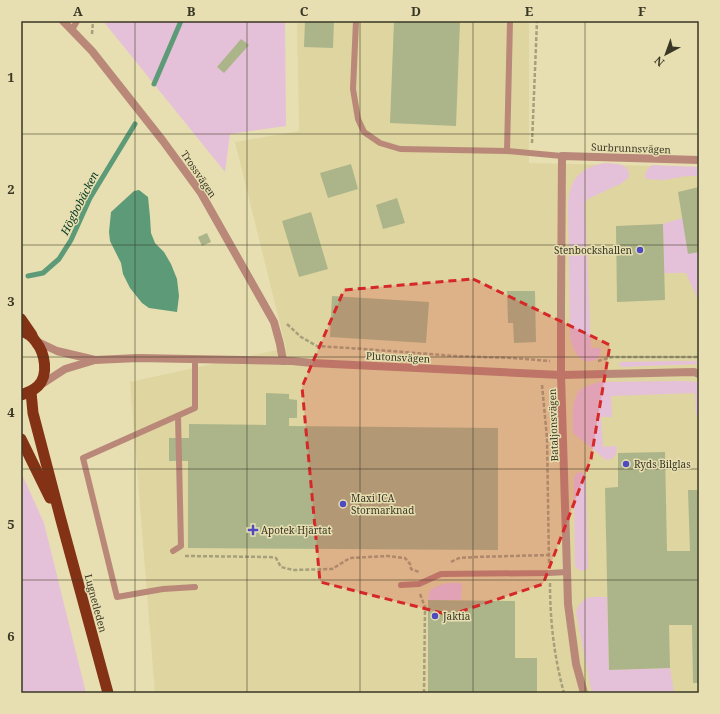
<svg xmlns="http://www.w3.org/2000/svg" width="720" height="714" font-family="'Noto Serif',serif">
  <style>
    .built { fill: #dfd5a0 }
    .green { fill: #e5c1d9 }
    .water { fill: #5d9b78 }
    .lines { fill: none; stroke-linecap: round; stroke-linejoin: round }
    .stream { stroke: #5d9b78; stroke-width: 5 }
    .building { fill: #abb589 }
    .path { stroke: #a59f7c; stroke-width: 2.5; stroke-dasharray: 4 2; stroke-linecap: butt }
    .service { stroke: #b98878; stroke-width: 6 }
    .minor { stroke: #b98878; stroke-width: 8 }
    .trunk { stroke: #843216; stroke-width: 11 }
    .marked { fill: #d62828; fill-opacity: 0.2; stroke: #d62828; stroke-width: 3; stroke-dasharray: 8 5; stroke-linejoin: round }
    .grid { fill: none; stroke: #3a3725; stroke-width: 1; stroke-opacity: 0.55 }
    .poi-dot { fill: #4e4bc2; stroke: #e7dfb1; stroke-width: 1.5 }
    .labels { text-anchor: middle; dominant-baseline: central; stroke-width: 3; stroke-linejoin: round; paint-order: stroke }
    .street-label { font-size: 10px; fill: #3a3725; stroke: #e7dfb1 }
    .poi-label { font-size: 10px; fill: #3a3725; stroke: #e7dfb1; text-anchor: start }
    .water-label { font-size: 11px; font-style: italic; fill: #023720; stroke: #e7dfb1 }
    .neatline { fill: none; stroke: #3a3725; stroke-width: 1.5 }
    .grid-label { font-size: 13px; text-anchor: middle; font-weight: bold; fill: #3a3725 }
  </style>
  <rect width="100%" height="100%" fill="#e7dfb1"/>
  <polygon class="built" points="297,21 529,21 529,163 699,167 699,693 155,693 130,382 286,348 235,142 299,131"/>
  <g class="green">
    <polygon points="103,21 285,21 286,126 230,134 225,172"/>
    <path d="M604,163c11,1 26,-1 25,14l-7,6 -34,16 -3,4 6,145h10l-2,10c-18,11 -26,-7 -29,-22l-2,-130c0,-6 1,-13 3,-18 5,-16 18,-22 33,-25z"/>
    <path d="M652,165l47,2v12l-2,-3h-10l-23,4 -18,-1c-2,-6 1,-10 6,-14z"/>
    <polygon points="682,218 699,252 699,302 686,273 664,273 663,224"/>
    <polygon points="678,361 699,361 699,364 621,367 619,364 621,362"/>
    <path d="M681,381l18,1v35h-1l-2,-2 -1,-22 -84,3 1,21h-11l2,30 14,-1 -1,8 -4,5 -6,1 -33,-27c0,-12 -2,-32 6,-42 4,-5 14,-7 21,-9z"/>
    <polygon points="21,472 44,523 86,693 21,693"/>
    <polygon points="581,472 585,475 586,478 588,568 584,571 579,570 575,566 574,479 575,475 577,473"/>
    <polygon points="448,583 462,583 461,600 428,600 430,590 440,585"/>
    <polygon points="592,597 607,597 609,670 670,668 674,693 592,693 579,628 576,612 579,605 586,598"/>
  </g>
  <polygon class="water" points="139,190 148,197 150,217 151,233 155,243 164,252 171,264 177,279 179,296 177,312 149,308 142,303 130,288 123,274 121,263 110,241 109,232 111,212 134,191"/>
  <g class="lines">
    <g class="stream">
      <polyline points="154,84 181,21"/>
      <polyline points="28,276 43,273 59,259 71,240 90,198 135,124"/>
    </g>
  </g>
  <g class="building">
    <polygon points="305,21 334,21 333,48 304,47"/>
    <polygon points="394,21 460,21 456,126 390,123"/>
    <polygon points="241,39 249,45 224,73 217,67"/>
    <polygon points="351,164 358,189 328,198 320,173"/>
    <polygon points="699,187 699,252 688,254 678,192"/>
    <polygon points="397,198 405,223 383,229 376,205"/>
    <polygon points="311,212 328,269 299,277 282,221"/>
    <polygon points="663,224 665,300 617,302 616,226"/>
    <polygon points="207,233 211,242 202,246 198,237"/>
    <polygon points="507,291 535,291 536,342 514,343 513,323 508,323"/>
    <polygon points="332,296 429,302 426,343 330,337"/>
    <polygon points="266,393 289,394 289,399 297,400 297,418 289,418 289,426 498,428 498,550 188,548 188,461 169,461 169,438 189,438 189,424 266,425"/>
    <polygon points="665,452 667,551 690,551 688,490 699,490 699,683 693,683 692,625 669,625 670,668 609,670 605,488 618,487 618,453"/>
    <polygon points="428,600 515,601 515,658 537,658 537,693 428,693"/>
  </g>
  <g class="lines">
    <g class="path">
      <polyline points="92,34 93,21"/>
      <polyline points="532,143 537,21"/>
      <polyline points="287,324 301,337 317,346 364,349 455,356 512,358 550,361"/>
      <polyline points="598,361 612,357 699,357"/>
      <polyline points="542,385 547,438 549,564"/>
      <polyline points="185,556 270,557 276,558 281,567 293,570 332,569 350,558 387,556 405,558 410,564 411,569 419,572"/>
      <polyline points="451,562 459,558 475,557 549,555"/>
      <path d="M550,583c0,37 4,74 14,110"/>
      <polyline points="420,594 425,607 424,693"/>
    </g>
    <g class="service">
      <polyline points="356,21 353,89 358,119 364,132 380,143 400,149 507,151 562,156"/>
      <polyline points="72,30 77,21"/>
      <polyline points="507,151 510,21"/>
      <polyline points="195,359 195,408 83,458 117,597 163,589 195,587"/>
      <polyline points="173,551 181,546 178,416"/>
      <polyline points="401,585 419,584 441,574 549,573 567,572"/>
    </g>
    <g class="minor">
      <polyline points="63,21 92,51 163,141 201,193 274,322 280,344 283,361"/>
      <polyline points="36,341 57,351 95,360"/>
      <polyline points="39,386 65,369 95,360 138,358 292,361 312,363 561,375 694,372 699,374"/>
      <polyline points="584,693 576,664 568,604 561,375 561,306 562,156 699,160"/>
    </g>
    <g class="trunk">
      <polyline points="21,319 32,335"/>
      <path d="M21,331c6,2 12,6 15,11 9,11 13,33 2,44 -5,5 -11,7 -17,9"/>
      <polyline points="31,392 33,413 61,520 108,693"/>
      <polyline points="21,439 50,498"/>
    </g>
  </g>
  <path class="marked" d="M473,279l137,66 -19,114 -48,125 -93,31 -130,-33 -18,-195 42,-97z"/>
  <path class="grid" d="M135,21v672M247,21v672M360,21v672M473,21v672M585,21v672M21,134h678M21,245h678M21,357h678M21,469h678M21,580h678"/>
  <g class="poi-dot">
    <circle cx="640" cy="250" r="4"/>
    <circle cx="626" cy="464" r="4"/>
    <circle cx="343" cy="504" r="4"/>
    <path d="M251 524h4v4h4v4h-4v4h-4v-4h-4v-4h4z"/>
    <circle cx="435" cy="616" r="4"/>
  </g>
  <g class="labels">
    <g class="street-label">
      <text transform="translate(631 148) rotate(2)">Surbrunnsvägen</text>
      <text transform="translate(199 174) rotate(56)">Trossvägen</text>
      <text transform="translate(398 357) rotate(3)">Plutonsvägen</text>
      <text transform="translate(553 425) rotate(-92)">Bataljonsvägen</text>
      <text transform="translate(96 603) rotate(75)">Lugnetleden</text>
    </g>
    <g class="poi-label">
      <text x="632" y="250" text-anchor="end">Stenbockshallen</text>
      <text x="634" y="464">Ryds Bilglas</text>
      <text x="351" y="498">Maxi ICA<tspan x="351" dy="12">Stormarknad</tspan></text>
      <text x="261" y="530">Apotek Hjärtat</text>
      <text x="443" y="616">Jaktia</text>
    </g>
    <g class="water-label">
      <text transform="translate(79 203) rotate(-63)">Högbobäcken</text>
    </g>
  </g>
  <rect width="720" height="714" fill="none" stroke="#e7dfb1" stroke-width="44"/>
  <g transform="translate(666 54) rotate(221)" stroke="#e7dfb1" stroke-width="3" paint-order="stroke">
  <path d="M0-3L7 15L0 10L-7 15Z" fill="#3a3725"/>
  <text y="-6" font-size="11" font-weight="bold" text-anchor="middle" fill="#3a3725">N</text>
  </g>
  <rect x="22" y="22" width="676" height="670" class="neatline"/>
  <g class="grid-label">
    <text x="78" y="16">A</text>
    <text x="191" y="16">B</text>
    <text x="304" y="16">C</text>
    <text x="416" y="16">D</text>
    <text x="529" y="16">E</text>
    <text x="642" y="16">F</text>
    <text x="11" y="82">1</text>
    <text x="11" y="194">2</text>
    <text x="11" y="306">3</text>
    <text x="11" y="417">4</text>
    <text x="11" y="529">5</text>
    <text x="11" y="641">6</text>
  </g>
</svg>
